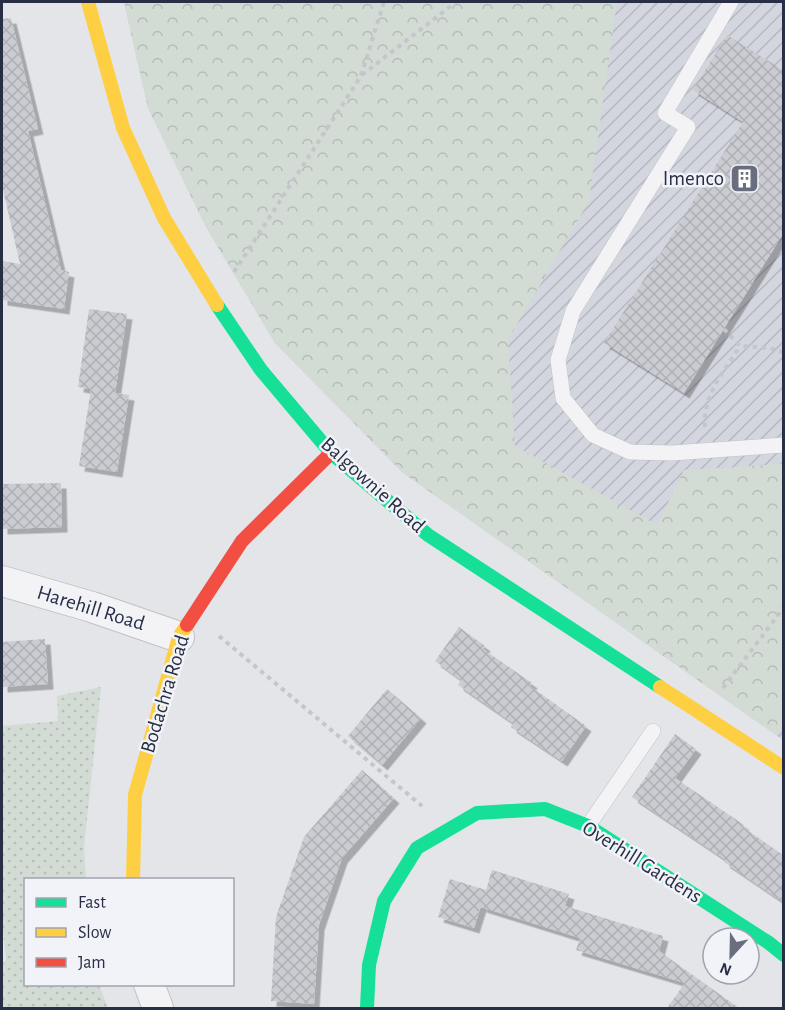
<svg xmlns="http://www.w3.org/2000/svg" width="785" height="1010" font-family="'Alegreya Sans',sans-serif">
  <style>
    .industrial { fill: url(#industrial-furrows) }
    .forest { fill: url(#forest-crowns) }
    .park { fill: url(#park-dots) }
    .building { fill: url(#building-cross-hatch); filter: url(#shadow) }
    .lines { fill: none; stroke-linecap: round; stroke-linejoin: round }
    .lane-casing { stroke: #c0c2c7; stroke-width: 16 }
    .street-casing { stroke: #c0c2c7; stroke-width: 32 }
    .path { stroke: #c4c6cc; stroke-width: 4; stroke-dasharray: 4.5 4.5; stroke-linecap: butt }
    .lane { stroke: #f3f3f5; stroke-width: 15 }
    .street { stroke: #f3f3f5; stroke-width: 30 }
    .fast { stroke: #16e098; stroke-width: 14 }
    .slow { stroke: #ffcf43; stroke-width: 14 }
    .jam { stroke: #f24e42; stroke-width: 14 }
    .labels { text-anchor: middle; dominant-baseline: central; stroke-width: 5; stroke-linejoin: round; paint-order: stroke }
    .poi-label { font-size: 21px; fill: #282e44; stroke: #f1f3f8; text-anchor: end }
    .street-label { font-size: 21px; fill: #282e44; stroke: #f1f3f8 }
  </style>
  <defs>
    <pattern id="industrial-furrows" width="10" height="10" patternUnits="userSpaceOnUse" patternTransform="scale(1.5)"><rect width="10" height="10" fill="#d3d6de"/><path d="M-1 1l2-2M0 10L10 0M9 11l2-2" fill="none" stroke="#b5b8c0"/></pattern>
    <pattern id="forest-crowns" width="20" height="18" patternUnits="userSpaceOnUse" patternTransform="scale(1.5)"><rect width="20" height="18" fill="#d2dcd4"/><path d="M2 6a3 3 0 1 1 6 0M12 15a3 3 0 1 1 6 0" fill="none" stroke="#b4bdb7"/></pattern>
    <pattern id="park-dots" width="8" height="8" patternUnits="userSpaceOnUse" patternTransform="scale(1.5)"><rect width="8" height="8" fill="#d2dcd4"/><path d="M2 2h.1M6 6h.1" fill="none" stroke="#b4bdb7" stroke-width="1.8" stroke-linecap="round"/></pattern>
    <pattern id="building-cross-hatch" width="8" height="8" patternUnits="userSpaceOnUse" patternTransform="scale(1.5)"><rect width="8" height="8" fill="#caccd1"/><path d="M0 0l8 8M0 8l8-8" fill="none" stroke="#aeb0b5"/></pattern>
    <filter id="shadow"><feDropShadow dx="5.5" dy="5.5" stdDeviation="0" flood-color="#0004"/></filter>
  </defs>
  <rect width="100%" height="100%" fill="#e3e5e9"/>
  <polygon class="industrial" points="124,2 783,2 783,740 403,473 275,343 206,227 148,108"/>
  <polygon class="forest" points="124,2 617,2 589,201 508,340 515,446 657,525 684,470 783,464 784,723 776,735 403,473 275,343 206,227 148,108"/>
  <polygon class="park" points="101,687 84,847 86,879 26,880 26,984 99,985 108,1008 2,1008 2,964 6,960 2,923 2,726 58,721 57,696"/>
  <g class="building">
    <polygon points="11,18 38,129 28,131 61,270 69,272 64,309 2,300 2,261 20,264 2,185 2,19"/>
    <polygon points="727,35 783,70 783,234 684,393 604,343 743,122 693,90"/>
    <polygon points="89,309 127,314 115,393 129,395 117,472 79,466 91,389 78,387"/>
    <polygon points="61,483 62,527 2,529 2,484"/>
    <polygon points="459,627 485,646 483,649 532,683 530,686 586,726 562,761 511,727 513,723 458,685 461,680 435,661"/>
    <polygon points="45,639 48,684 2,687 2,642"/>
    <polygon points="387,689 421,718 382,765 348,736"/>
    <polygon points="675,734 696,749 675,778 744,825 743,827 783,855 783,902 724,862 726,860 632,797"/>
    <polygon points="362,770 394,798 342,858 319,925 314,1004 271,1001 276,917 304,837"/>
    <polygon points="492,870 569,894 565,906 663,936 659,951 739,1008 667,1008 685,983 576,950 580,938 481,907"/>
    <polygon points="450,879 486,890 474,928 438,917"/>
  </g>
  <g class="lines">
    <defs>
      <g id="lane">
        <polyline points="731,2 665,113 688,127 573,311 558,360 563,398 593,435 630,452 672,453 784,445"/>
        <polyline points="588,826 653,731"/>
      </g>
      <g id="street">
        <polyline points="2,581 92,607 179,637"/>
        <polyline points="149,984 158,1008"/>
      </g>
    </defs>
    <use href="#lane" class="lane-casing"/>
    <use href="#street" class="street-casing"/>
    <g class="path">
      <polyline points="362,75 456,2"/>
      <polyline points="234,272 361,76 384,2"/>
      <polyline points="724,329 740,346 770,348 784,353"/>
      <path d="M705,427c-3,-31 20,-57 35,-81"/>
      <polyline points="219,636 422,806"/>
      <polyline points="723,688 784,607"/>
    </g>
    <use href="#lane" class="lane"/>
    <use href="#street" class="street"/>
    <g class="fast">
      <polyline points="217,305 261,370 331,453 428,535 660,687"/>
      <polyline points="367,1008 369,965 384,901 417,848 477,813 545,809 588,826 769,943 784,955"/>
    </g>
    <g class="slow">
      <polyline points="88,2 123,128 164,218 217,305"/>
      <polyline points="660,687 784,768"/>
      <polyline points="133,880 135,795 179,637 187,625"/>
    </g>
    <polyline class="jam" points="187,625 242,541 331,453"/>
  </g>
  <defs>
    <symbol id="building-square" viewBox="-11 -11 22 22"><rect x="-9" y="-9" width="18" height="18" rx="4" fill="#696e7e" stroke="#f1f3f8"/><path d="M-4-6H4V6H1V3H-1V6H-4ZM-2.5-4.3h1.7v1.8h-1.7ZM.8-4.3h1.7v1.8H.8ZM-2.5-1h1.7V.8h-1.7ZM.8-1h1.7V.8H.8Z" fill="#fff"/></symbol>
  </defs>
  <g fill-rule="evenodd">
    <use href="#building-square" x="728" y="162" width="33" height="33"/>
  </g>
  <g class="labels">
    <g class="poi-label">
      <text x="724" y="178">Imenco</text>
    </g>
    <g class="street-label">
      <text transform="translate(373 485) rotate(42)">Balgownie Road</text>
      <text transform="translate(91 608) rotate(17)">Harehill Road</text>
      <text transform="translate(165 694) rotate(-73)">Bodachra Road</text>
      <text transform="translate(642 862) rotate(32)">Overhill Gardens</text>
    </g>
  </g>
  <rect width="785" height="1010" fill="none" stroke="#282e44" stroke-width="6"/>
  <rect x="24" y="878" width="210" height="108" fill="#f1f3f8" stroke="#a1a4b0" stroke-width="1.5"/>
  <rect x="36" y="898" width="30" height="9" fill="#16e098" stroke="#a1a4b0" stroke-width="1.5"/>
  <text x="78" y="908" font-size="18" fill="#282e44">Fast</text>
  <rect x="36" y="928" width="30" height="9" fill="#ffcf43" stroke="#a1a4b0" stroke-width="1.5"/>
  <text x="78" y="938" font-size="18" fill="#282e44">Slow</text>
  <rect x="36" y="958" width="30" height="9" fill="#f24e42" stroke="#a1a4b0" stroke-width="1.5"/>
  <text x="78" y="968" font-size="18" fill="#282e44">Jam</text>
  <g transform="translate(731 956) rotate(202)"><circle r="28" fill="#f1f3f8" stroke="#a1a4b0" stroke-width="1.5"/>
  <path d="M0-4.5L10 22L0 15L-10 22Z" fill="#696e7e"/>
  <text y="-9" font-size="16" font-weight="bold" text-anchor="middle" fill="#282e44">N</text>
  </g>
</svg>
